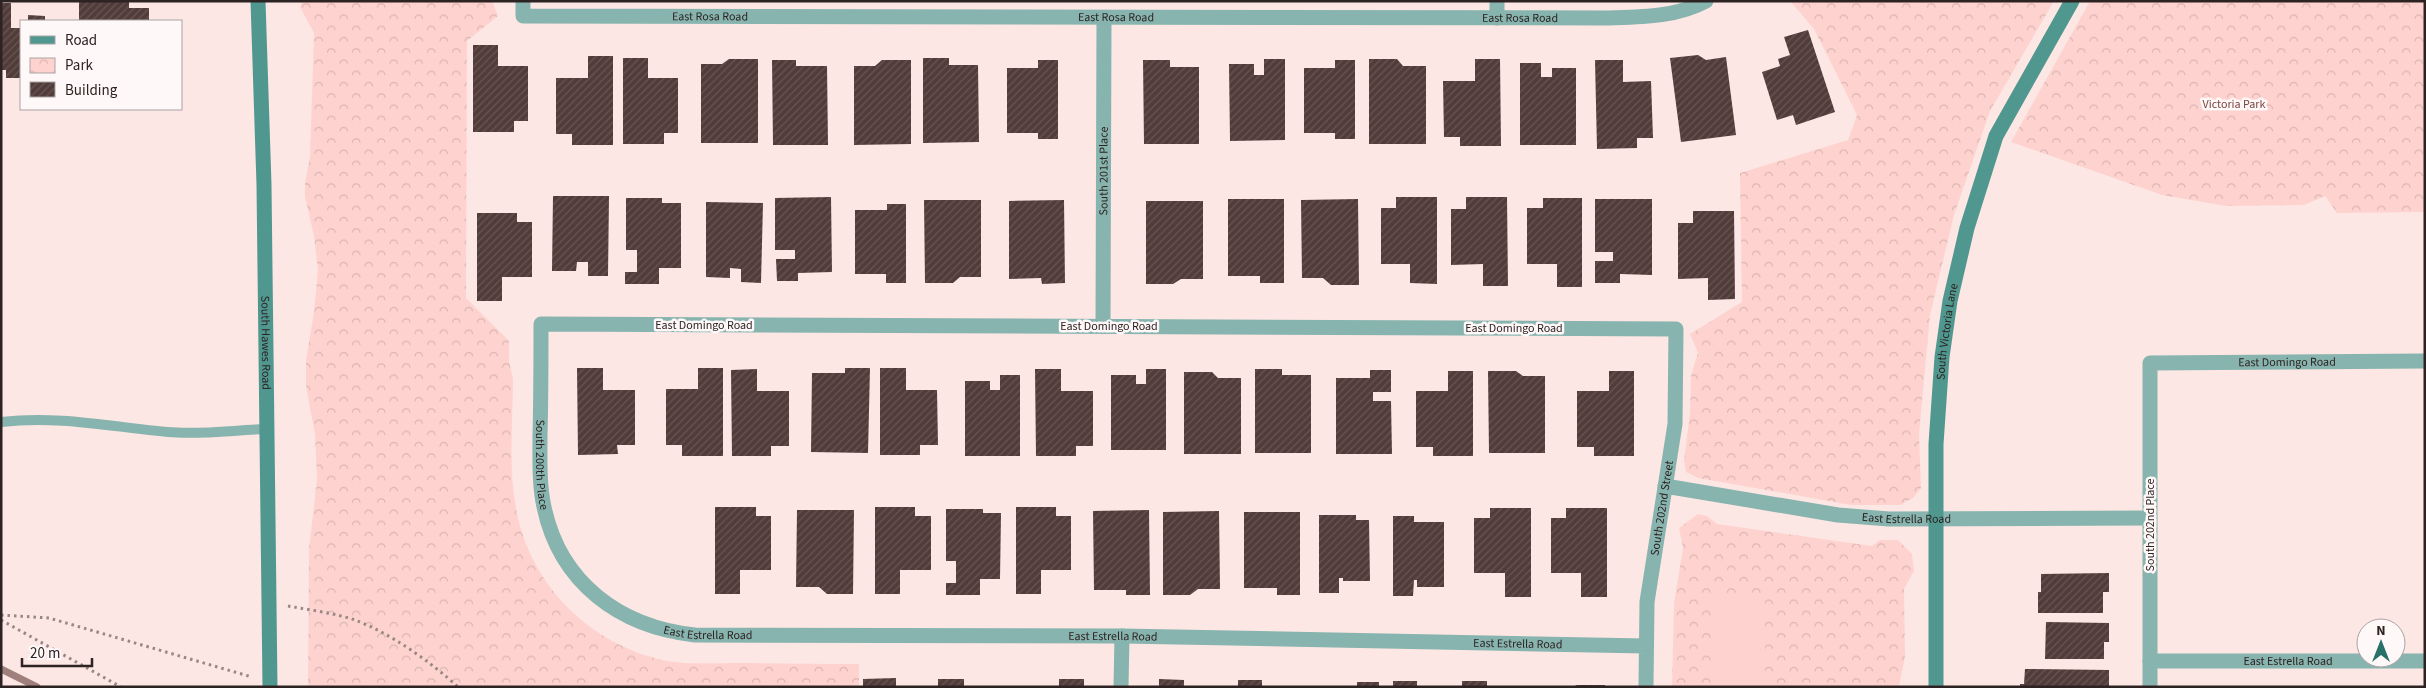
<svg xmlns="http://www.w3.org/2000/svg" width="2426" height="688" font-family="'Source Sans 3',sans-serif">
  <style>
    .park { fill: url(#park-crowns) }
    .garden { fill: #fed3cf }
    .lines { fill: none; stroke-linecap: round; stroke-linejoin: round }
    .stream { stroke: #9f807d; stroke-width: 7 }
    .building { fill: url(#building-hatch) }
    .path { stroke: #978886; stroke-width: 3; stroke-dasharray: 2.5 4; stroke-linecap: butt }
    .lane { stroke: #87b4ae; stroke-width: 10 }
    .street { stroke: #87b4ae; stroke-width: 15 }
    .secondary { stroke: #50988f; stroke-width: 15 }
    .labels { text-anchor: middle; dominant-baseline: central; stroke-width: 5; stroke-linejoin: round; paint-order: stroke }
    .street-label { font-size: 12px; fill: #2d2322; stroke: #fef8f8 }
    .park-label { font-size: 12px; fill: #7c4440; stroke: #fef8f8 }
  </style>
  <defs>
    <pattern id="park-crowns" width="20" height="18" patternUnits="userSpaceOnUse" patternTransform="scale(1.25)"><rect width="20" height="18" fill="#fed3cf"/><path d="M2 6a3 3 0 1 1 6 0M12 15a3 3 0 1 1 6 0" fill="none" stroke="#dab5b1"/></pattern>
    <pattern id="building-hatch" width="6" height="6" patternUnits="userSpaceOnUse" patternTransform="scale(1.25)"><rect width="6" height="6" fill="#513c3a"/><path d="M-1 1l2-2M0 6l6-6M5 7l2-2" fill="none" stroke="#675654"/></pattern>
  </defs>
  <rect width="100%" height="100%" fill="#fce7e4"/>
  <g class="park">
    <path d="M302,1h190l6,15 -31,25 -1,257 43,43v20l4,18c0,42 -5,87 3,129 13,74 69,132 142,151 24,6 51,4 76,4 41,0 83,1 125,1v23h-551l1,-138 8,-70 -2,-44 -9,-49v-26l8,-48 4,-42 -4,-34 -9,-39v-13l5,-28 4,-123 -14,-26z"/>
    <polygon points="1790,1 2054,1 1990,111 1954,215 1930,315 1919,434 1921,488 1913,498 1900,505 1851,505 1698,478 1686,472 1684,461 1690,413 1691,375 1698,353 1690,334 1742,302 1740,173 1848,140 1857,115 1814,29"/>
    <polygon points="2090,1 2425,1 2425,212 2337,213 2325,196 2304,205 2226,206 2162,195 2011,142"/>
    <polygon points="1698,514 1707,516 1717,524 1872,546 1880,540 1898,540 1912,554 1914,571 1904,589 1905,656 1899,687 1672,687 1674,603 1683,548 1679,528"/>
  </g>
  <polygon class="garden" points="1712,598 1765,598 1765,687 1711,687"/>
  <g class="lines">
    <polyline class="stream" points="1,669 37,687"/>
  </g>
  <g class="building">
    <polygon points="79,1 129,1 129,8 149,8 149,21 79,21"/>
    <polygon points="1,3 11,3 11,28 21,28 21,78 6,78 6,70 1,70"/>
    <polygon points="28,15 45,16 45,21 28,21"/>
    <polygon points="1808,30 1835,112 1796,125 1793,115 1777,120 1762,72 1780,66 1778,59 1790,55 1784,37"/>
    <polygon points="473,45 498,45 498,66 528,66 528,121 514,121 514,132 473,132"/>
    <polygon points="1698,55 1706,60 1726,57 1736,135 1681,142 1670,58"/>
    <polygon points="588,56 613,56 613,145 572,145 572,134 556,134 556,78 588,78"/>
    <polygon points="623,58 648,58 648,78 678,78 678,133 664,133 664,144 623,144"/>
    <polygon points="923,58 949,58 949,65 978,65 979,142 923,143"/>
    <polygon points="729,59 758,59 758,143 701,143 701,64 722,64"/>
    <polygon points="1264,59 1285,59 1285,140 1230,141 1229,64 1254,64 1254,75 1264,75"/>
    <polygon points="1369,59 1397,59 1403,66 1426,66 1426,144 1369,144"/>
    <polygon points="1475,59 1500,59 1501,146 1460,146 1460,137 1444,137 1443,81 1475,81"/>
    <polygon points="772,60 796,60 796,66 827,66 828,145 773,145"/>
    <polygon points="882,60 911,60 911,144 854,145 854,66 875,66"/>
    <polygon points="1038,60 1058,60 1058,139 1038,139 1038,133 1007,133 1007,68 1038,68"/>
    <polygon points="1143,60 1170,60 1170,67 1199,67 1199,144 1144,144"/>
    <polygon points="1335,60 1355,60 1355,139 1335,139 1335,133 1304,133 1304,68 1335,68"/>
    <polygon points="1595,60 1623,60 1623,82 1651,81 1653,138 1637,138 1637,148 1597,149"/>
    <polygon points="1520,63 1541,63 1541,77 1552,77 1552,68 1576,68 1576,145 1520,145"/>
    <polygon points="553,196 609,196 608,276 588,276 588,262 577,262 576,271 552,271"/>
    <polygon points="831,197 832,272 798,273 798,281 777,281 776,259 795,259 795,250 775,250 775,198"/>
    <polygon points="1396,197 1437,197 1437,284 1410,283 1410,264 1381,264 1381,208 1396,208"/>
    <polygon points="1466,197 1507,197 1508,286 1483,286 1483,264 1451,265 1451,209 1466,209"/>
    <polygon points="626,198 662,198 662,203 681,203 681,268 659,268 659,284 625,284 625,272 637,272 637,250 626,250"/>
    <polygon points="1543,198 1582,198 1582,287 1557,287 1557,264 1527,264 1527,208 1543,208"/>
    <polygon points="1228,199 1284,199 1284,283 1260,283 1260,276 1228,276"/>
    <polygon points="1358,199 1359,285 1331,285 1323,278 1302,278 1301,200"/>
    <polygon points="1595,199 1652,199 1652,275 1620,274 1620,283 1595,283 1595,261 1613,261 1613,252 1595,252"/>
    <polygon points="924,200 981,200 981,277 960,277 953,283 925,283"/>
    <polygon points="1064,200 1065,283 1042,284 1041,278 1009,279 1009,201"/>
    <polygon points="1146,201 1203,201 1203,279 1181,279 1173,284 1146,284"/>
    <polygon points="706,202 763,203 761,283 741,282 741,269 730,268 730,278 706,277"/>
    <polygon points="887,204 906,204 906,283 886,283 886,274 855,274 855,210 887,210"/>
    <polygon points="1693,211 1734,211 1735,299 1708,300 1708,278 1678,279 1678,223 1693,223"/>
    <polygon points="477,213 517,213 517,222 532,222 532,277 502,277 502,301 477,301"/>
    <polygon points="577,368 603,368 603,390 635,390 635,445 617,445 618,454 578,455"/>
    <polygon points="698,368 723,368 723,456 682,456 682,445 666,445 666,389 698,389"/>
    <polygon points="845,368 870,368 868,453 811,452 812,373 845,373"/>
    <polygon points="880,368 906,368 906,390 937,390 938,445 920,445 920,455 880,455"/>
    <polygon points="757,369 757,391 789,391 789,446 771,446 771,456 732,456 731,370"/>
    <polygon points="1035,369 1061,369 1061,391 1093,391 1093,446 1076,446 1076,456 1036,456"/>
    <polygon points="1146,369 1166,369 1166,450 1111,450 1111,375 1136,375 1136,384 1146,384"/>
    <polygon points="1255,369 1282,369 1282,375 1311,375 1311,453 1255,453"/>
    <polygon points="1370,370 1391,370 1391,392 1373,392 1373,401 1391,401 1392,454 1336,454 1336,378 1370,378"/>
    <polygon points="1448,371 1473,371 1473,456 1433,456 1433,447 1416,447 1416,391 1448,391"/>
    <polygon points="1488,371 1516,371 1523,376 1545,376 1545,453 1489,453"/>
    <polygon points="1609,371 1634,371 1634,456 1594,456 1594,447 1577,447 1577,391 1609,391"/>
    <polygon points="1184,372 1212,372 1218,378 1241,378 1241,454 1184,454"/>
    <polygon points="1000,375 1020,375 1020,456 965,456 965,381 990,381 990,390 1000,390"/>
    <polygon points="715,507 756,507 756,516 771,516 771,570 740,570 740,594 715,594"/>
    <polygon points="875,507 915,507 915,516 931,516 931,570 900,570 900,594 875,594"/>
    <polygon points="1016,507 1056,507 1056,516 1071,516 1071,570 1041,570 1041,594 1016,594"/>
    <polygon points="1490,508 1531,508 1531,597 1505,597 1505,573 1474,573 1474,518 1490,518"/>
    <polygon points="1566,508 1607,508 1607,597 1581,597 1581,573 1551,573 1551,518 1566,518"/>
    <polygon points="946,509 983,509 983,513 1001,513 1000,579 980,579 980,595 946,595 946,583 956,583 956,561 946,561"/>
    <polygon points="797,510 854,510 853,594 827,594 819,587 796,587"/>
    <polygon points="1149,510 1150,595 1126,595 1126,590 1094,590 1093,511"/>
    <polygon points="1219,511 1220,589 1198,589 1190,595 1163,595 1163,512"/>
    <polygon points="1244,512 1300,512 1300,595 1277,595 1277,588 1244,588"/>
    <polygon points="1319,515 1356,515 1356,520 1369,520 1370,581 1343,581 1343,578 1339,578 1339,593 1319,593"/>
    <polygon points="1393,516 1414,516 1414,522 1444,522 1444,587 1417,587 1417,580 1414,580 1413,596 1393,596"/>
    <polygon points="2109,573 2109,592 2103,592 2103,613 2038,613 2038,592 2041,592 2041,574"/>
    <polygon points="2046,622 2109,623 2109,642 2104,642 2104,659 2045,659"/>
    <polygon points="2025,669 2109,670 2109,687 2020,687 2020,684 2024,684"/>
    <polygon points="896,678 896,687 863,687 863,679"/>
    <rect x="938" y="679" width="26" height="8"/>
    <rect x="1059" y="679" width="25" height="8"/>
    <polygon points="1159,679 1184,680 1184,687 1159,687"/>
    <rect x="1238" y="680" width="24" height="7"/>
    <rect x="1393" y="681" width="24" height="6"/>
    <rect x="1462" y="681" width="25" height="6"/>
    <rect x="1357" y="682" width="22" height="5"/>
    <polygon points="1577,685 1605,685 1605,687 1573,687"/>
  </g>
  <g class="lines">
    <g class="path">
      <path d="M288,606c22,4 46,7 67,14 35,13 76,42 103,67"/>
      <polyline points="1,615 49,618 252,677"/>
      <polyline points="1,620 121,687"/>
    </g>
    <path class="lane" d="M1,422c57,-7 111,5 167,10 32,3 66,-2 99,-3"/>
    <g class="street">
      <path id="s1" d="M523,1v15l1086,2c32,-1 68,-1 97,-17"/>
      <polyline points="1497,18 1497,1"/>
      <path id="s2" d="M1103,326l1,-308"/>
      <path id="s3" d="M1665,486l173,29 51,4 260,-1"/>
      <path id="s4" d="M2150,661h275"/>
      <polyline points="1121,687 1122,636"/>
      <path id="s5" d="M1646,687l1,-85 28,-178 1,-95 -1135,-5c0,37 0,74 -1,111 0,24 -1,49 4,72 16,76 76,120 151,128l427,1 524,10"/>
      <path id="s6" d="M2150,687v-324l275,-2"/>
    </g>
    <g class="secondary">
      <path id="s7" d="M258,1l6,184 6,502"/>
      <path id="s8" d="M1936,687v-243l6,-87 8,-56 17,-73 29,-92 76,-135"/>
    </g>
  </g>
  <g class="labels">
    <g class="street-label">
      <text stroke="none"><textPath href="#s1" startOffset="202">East Rosa Road</textPath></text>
      <text stroke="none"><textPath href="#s1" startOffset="608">East Rosa Road</textPath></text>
      <text stroke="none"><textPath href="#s1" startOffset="1012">East Rosa Road</textPath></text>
      <text stroke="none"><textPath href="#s2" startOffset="155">South 201st Place</textPath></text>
      <text x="704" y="325">East Domingo Road</text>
      <text x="1109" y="326">East Domingo Road</text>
      <text x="1514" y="328">East Domingo Road</text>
      <text stroke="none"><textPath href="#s8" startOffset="356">South Victoria Lane</textPath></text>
      <text stroke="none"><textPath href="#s7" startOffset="342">South Hawes Road</textPath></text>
      <text stroke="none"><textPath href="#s6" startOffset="461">East Domingo Road</textPath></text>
      <text stroke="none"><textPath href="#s5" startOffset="1636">South 200th Place</textPath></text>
      <text stroke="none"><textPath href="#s5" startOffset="180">South 202nd Street</textPath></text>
      <text stroke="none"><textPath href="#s3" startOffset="244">East Estrella Road</textPath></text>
      <text transform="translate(2150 525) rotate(-90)">South 202nd Place</text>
      <text stroke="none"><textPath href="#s5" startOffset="1904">East Estrella Road</textPath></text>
      <text stroke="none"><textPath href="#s5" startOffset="2309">East Estrella Road</textPath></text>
      <text stroke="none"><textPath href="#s5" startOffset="2714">East Estrella Road</textPath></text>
      <text stroke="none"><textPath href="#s4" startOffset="138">East Estrella Road</textPath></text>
    </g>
    <g class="park-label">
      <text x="2234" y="104">Victoria Park</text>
    </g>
  </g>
  <rect width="2426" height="688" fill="none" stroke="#2d2322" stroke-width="5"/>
  <rect x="20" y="20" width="162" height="90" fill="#fef8f8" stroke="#aaa3a2"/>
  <rect x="30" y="36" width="25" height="8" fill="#50988f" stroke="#aaa3a2"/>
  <text x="65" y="45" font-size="15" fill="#2d2322">Road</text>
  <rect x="30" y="58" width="25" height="15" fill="url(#park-crowns)" stroke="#aaa3a2"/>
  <text x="65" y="70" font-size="15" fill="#2d2322">Park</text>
  <rect x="30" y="82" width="25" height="15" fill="url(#building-hatch)" stroke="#aaa3a2"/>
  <text x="65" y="95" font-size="15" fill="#2d2322">Building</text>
  <g transform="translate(2381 643)"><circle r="24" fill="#fef8f8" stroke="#aaa3a2"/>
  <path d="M0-4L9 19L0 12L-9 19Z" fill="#287069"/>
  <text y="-8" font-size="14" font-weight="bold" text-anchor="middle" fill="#2d2322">N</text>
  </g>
  <path d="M22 658v8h70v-8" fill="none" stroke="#2d2322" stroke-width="2.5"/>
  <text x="30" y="658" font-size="15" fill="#2d2322" stroke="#fef8f8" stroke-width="4" paint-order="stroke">20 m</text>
</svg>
